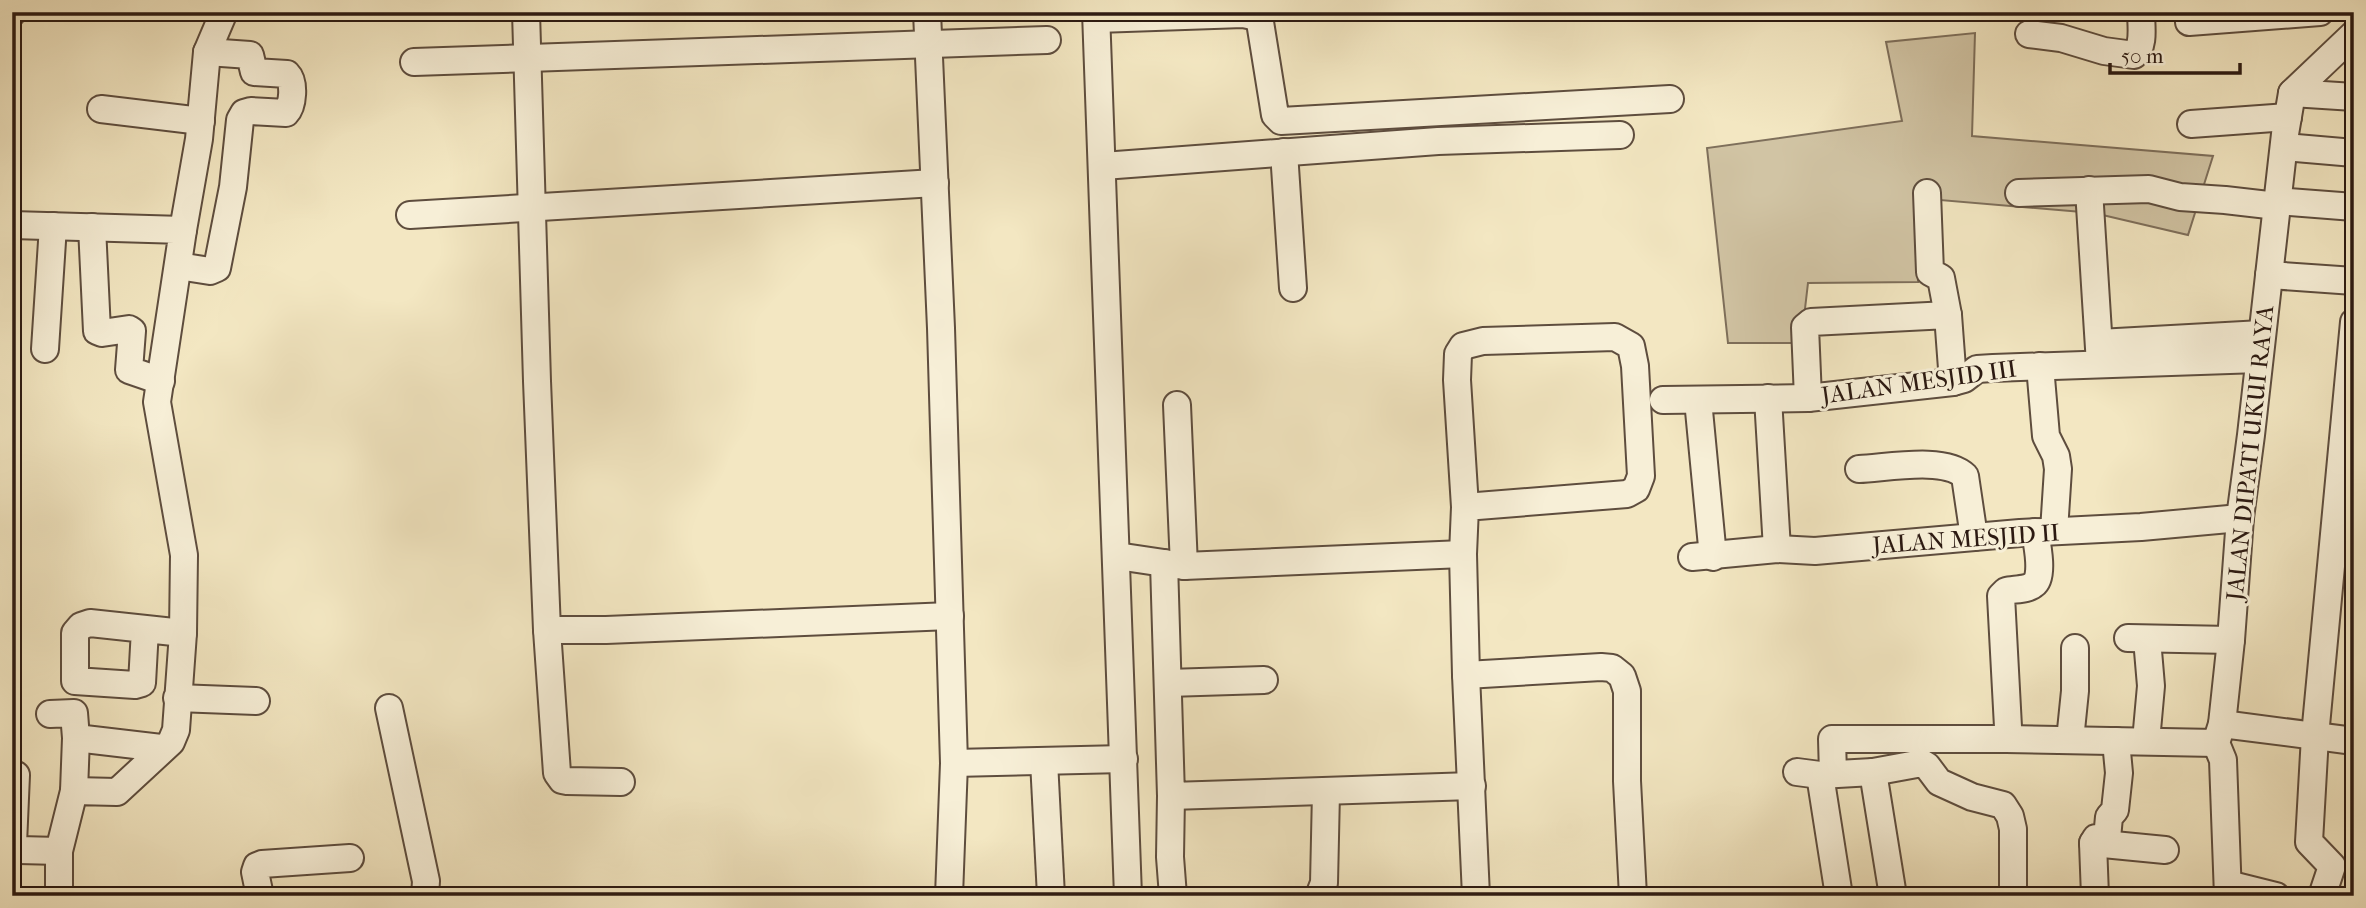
<svg xmlns="http://www.w3.org/2000/svg" width="2366" height="908" font-family="'IM FELL French Canon',serif">
  <style>
    .green { fill: #d1c4a4; stroke: #7e6f5b; stroke-width: 2 }
    .lines { fill: none; stroke-linecap: round; stroke-linejoin: round }
    .minor-casing { stroke: #5e4d3e; stroke-width: 30 }
    .minor { stroke: #f7efd7; stroke-width: 26 }
    .labels { text-anchor: middle; dominant-baseline: central; stroke-width: 6; stroke-linejoin: round; paint-order: stroke }
    .street-label { font-size: 24px; fill: #2c1a12; stroke: #f7efd7 }
  </style>
  <rect width="100%" height="100%" fill="#f3e7c2"/>
  <filter id="stains"><feTurbulence type="fractalNoise" baseFrequency=".00286" numOctaves="4"/><feColorMatrix values="0 0 0 0 .2 0 0 0 0 .09 0 0 0 0 .02 0 0 0 .5 -.17"/></filter>
  <radialGradient id="worn" r=".72"><stop offset=".6" stop-color="#630" stop-opacity="0"/><stop offset="1" stop-color="#630" stop-opacity=".3"/></radialGradient>
  <polygon class="green" points="1975,33 1972,136 2213,156 2188,235 2094,213 1917,198 1918,282 1808,283 1801,343 1728,343 1707,148 1902,121 1886,42"/>
  <g class="lines">
    <defs>
      <g id="minor">
        <polyline points="526,12 537,381 547,630 606,630 950,616"/>
        <polyline points="927,12 941,328 954,763 949,896"/>
        <polyline points="1096,12 1128,896"/>
        <polyline points="12,13 12,12"/>
        <polyline points="1097,19 1243,14 1253,16 1260,22 1275,115 1281,121 1670,99"/>
        <polyline points="2189,22 2320,12"/>
        <path d="M2029,34l32,4 43,13 30,4c11,-9 7,-29 7,-43"/>
        <polyline points="414,62 1047,40"/>
        <polyline points="2292,93 2354,97"/>
        <polyline points="101,109 201,121"/>
        <polyline points="2191,124 2288,117"/>
        <polyline points="2284,147 2354,153"/>
        <polyline points="1284,152 1293,288"/>
        <polyline points="1103,166 1438,141 1620,135"/>
        <polyline points="2089,190 2100,364"/>
        <polyline points="1927,193 1930,272 1941,278 1948,315"/>
        <polyline points="2019,193 2149,189 2180,197 2225,200 2277,206"/>
        <polyline points="2277,201 2354,207"/>
        <polyline points="410,215 935,183"/>
        <polyline points="12,225 183,230 157,402 184,555 183,633 176,730 171,742 117,792 74,791 59,851 59,896"/>
        <polyline points="92,227 97,331 102,333 129,329 132,331 129,370 161,381"/>
        <polyline points="183,230 199,139 207,52 224,12"/>
        <path d="M178,266l32,5 7,-3 16,-81 7,-67 4,-7 7,-2 35,2c7,-7 9,-31 1,-39l-33,-2 -4,-17 -43,-3"/>
        <polyline points="2269,275 2354,281"/>
        <polyline points="2099,343 2262,334"/>
        <polyline points="45,349 53,226"/>
        <polyline points="2040,366 2046,436 2056,456 2058,469 2054,531"/>
        <polyline points="1768,398 1777,549"/>
        <polyline points="1808,398 1805,327 1811,322 1948,315 1953,382"/>
        <polyline points="1663,400 1808,398 1953,382 1964,379 1977,369 1993,368 2259,359"/>
        <polyline points="1698,400 1713,557"/>
        <polyline points="1177,405 1184,566"/>
        <path d="M1859,469c27,-1 86,-13 106,7l9,61"/>
        <polyline points="1465,507 1627,494 1636,489 1641,476 1635,366 1631,346 1615,337 1483,341 1463,346 1458,354 1457,380 1465,507 1463,554 1466,675"/>
        <polyline points="1463,554 1184,566 1164,563 1171,796 1472,786"/>
        <polyline points="1117,556 1164,563"/>
        <polyline points="1692,557 1777,549 1815,551 2020,533 2141,527 2240,518"/>
        <polyline points="145,629 142,683 135,685 75,681 75,633 81,626 90,623 183,633"/>
        <polyline points="547,630 557,773 562,780 567,781 621,782"/>
        <polyline points="2128,638 2231,640"/>
        <polyline points="1168,683 1264,680"/>
        <polyline points="177,698 256,701"/>
        <polyline points="389,708 426,881 425,896"/>
        <polyline points="50,714 74,713 76,738 161,748"/>
        <polyline points="2222,724 2354,741"/>
        <path d="M2006,739l2,-12 -7,-131 5,-5c8,-2 22,-1 28,-7 10,-7 3,-41 1,-52"/>
        <polyline points="2070,740 2075,691 2075,648"/>
        <polyline points="2146,741 2151,686 2147,639"/>
        <polyline points="1044,761 1051,896"/>
        <polyline points="954,763 1124,759"/>
        <polyline points="1797,772 1820,775 1873,772"/>
        <polyline points="1833,774 1832,739 2006,739 2216,743"/>
        <polyline points="16,775 13,844 19,850 59,851"/>
        <polyline points="1820,775 1839,896"/>
        <polyline points="74,791 76,738"/>
        <polyline points="1171,796 1170,857 1173,896"/>
        <polyline points="2093,843 2165,850"/>
        <polyline points="2228,884 2276,896"/>
        <polyline points="260,896 255,872 257,866 262,864 350,858"/>
        <polyline points="1319,896 1324,883 1326,792"/>
        <polyline points="1476,896 1466,675 1601,667 1612,668 1622,676 1627,691 1627,781 1633,896"/>
        <polyline points="1893,896 1873,772 1922,763 1927,766 1939,782 1972,797 2003,805 2010,816 2013,829 2013,896"/>
        <polyline points="2095,896 2093,843 2096,838 2107,838 2109,817 2115,810 2119,773 2116,741"/>
        <polyline points="2228,896 2223,760 2216,743 2222,724 2231,640 2240,518 2251,435 2285,134 2292,93 2354,34"/>
        <polyline points="2322,896 2332,866 2309,842 2315,736 2354,322"/>
      </g>
    </defs>
    <use href="#minor" class="minor-casing"/>
    <use href="#minor" class="minor"/>
  </g>
  <g class="labels">
    <g class="street-label">
      <text transform="translate(1919 382) rotate(-8)">JALAN MESJID III</text>
      <text transform="translate(2250 453) rotate(-84)">JALAN DIPATI UKUI RAYA</text>
      <text transform="translate(1966 539) rotate(-4)">JALAN MESJID II</text>
    </g>
  </g>
  <rect width="2366" height="908" fill="none" stroke="#f3e7c2" stroke-width="42"/>
  <rect x="14" y="14" width="2338" height="880" fill="none" stroke="#2c1a12" stroke-width="3.5"/>
  <rect x="21" y="21" width="2324" height="866" fill="none" stroke="#2c1a12" stroke-width="2"/>
  <path d="M2110 63v10h130v-10" fill="none" stroke="#2c1a12" stroke-width="3.5"/>
  <text x="2121" y="63" font-size="21" fill="#2c1a12" stroke="#f7efd7" stroke-width="5" paint-order="stroke">50 m</text>
  <rect width="100%" height="100%" filter="url(#stains)"/>
  <rect width="100%" height="100%" fill="url(#worn)"/>
</svg>
